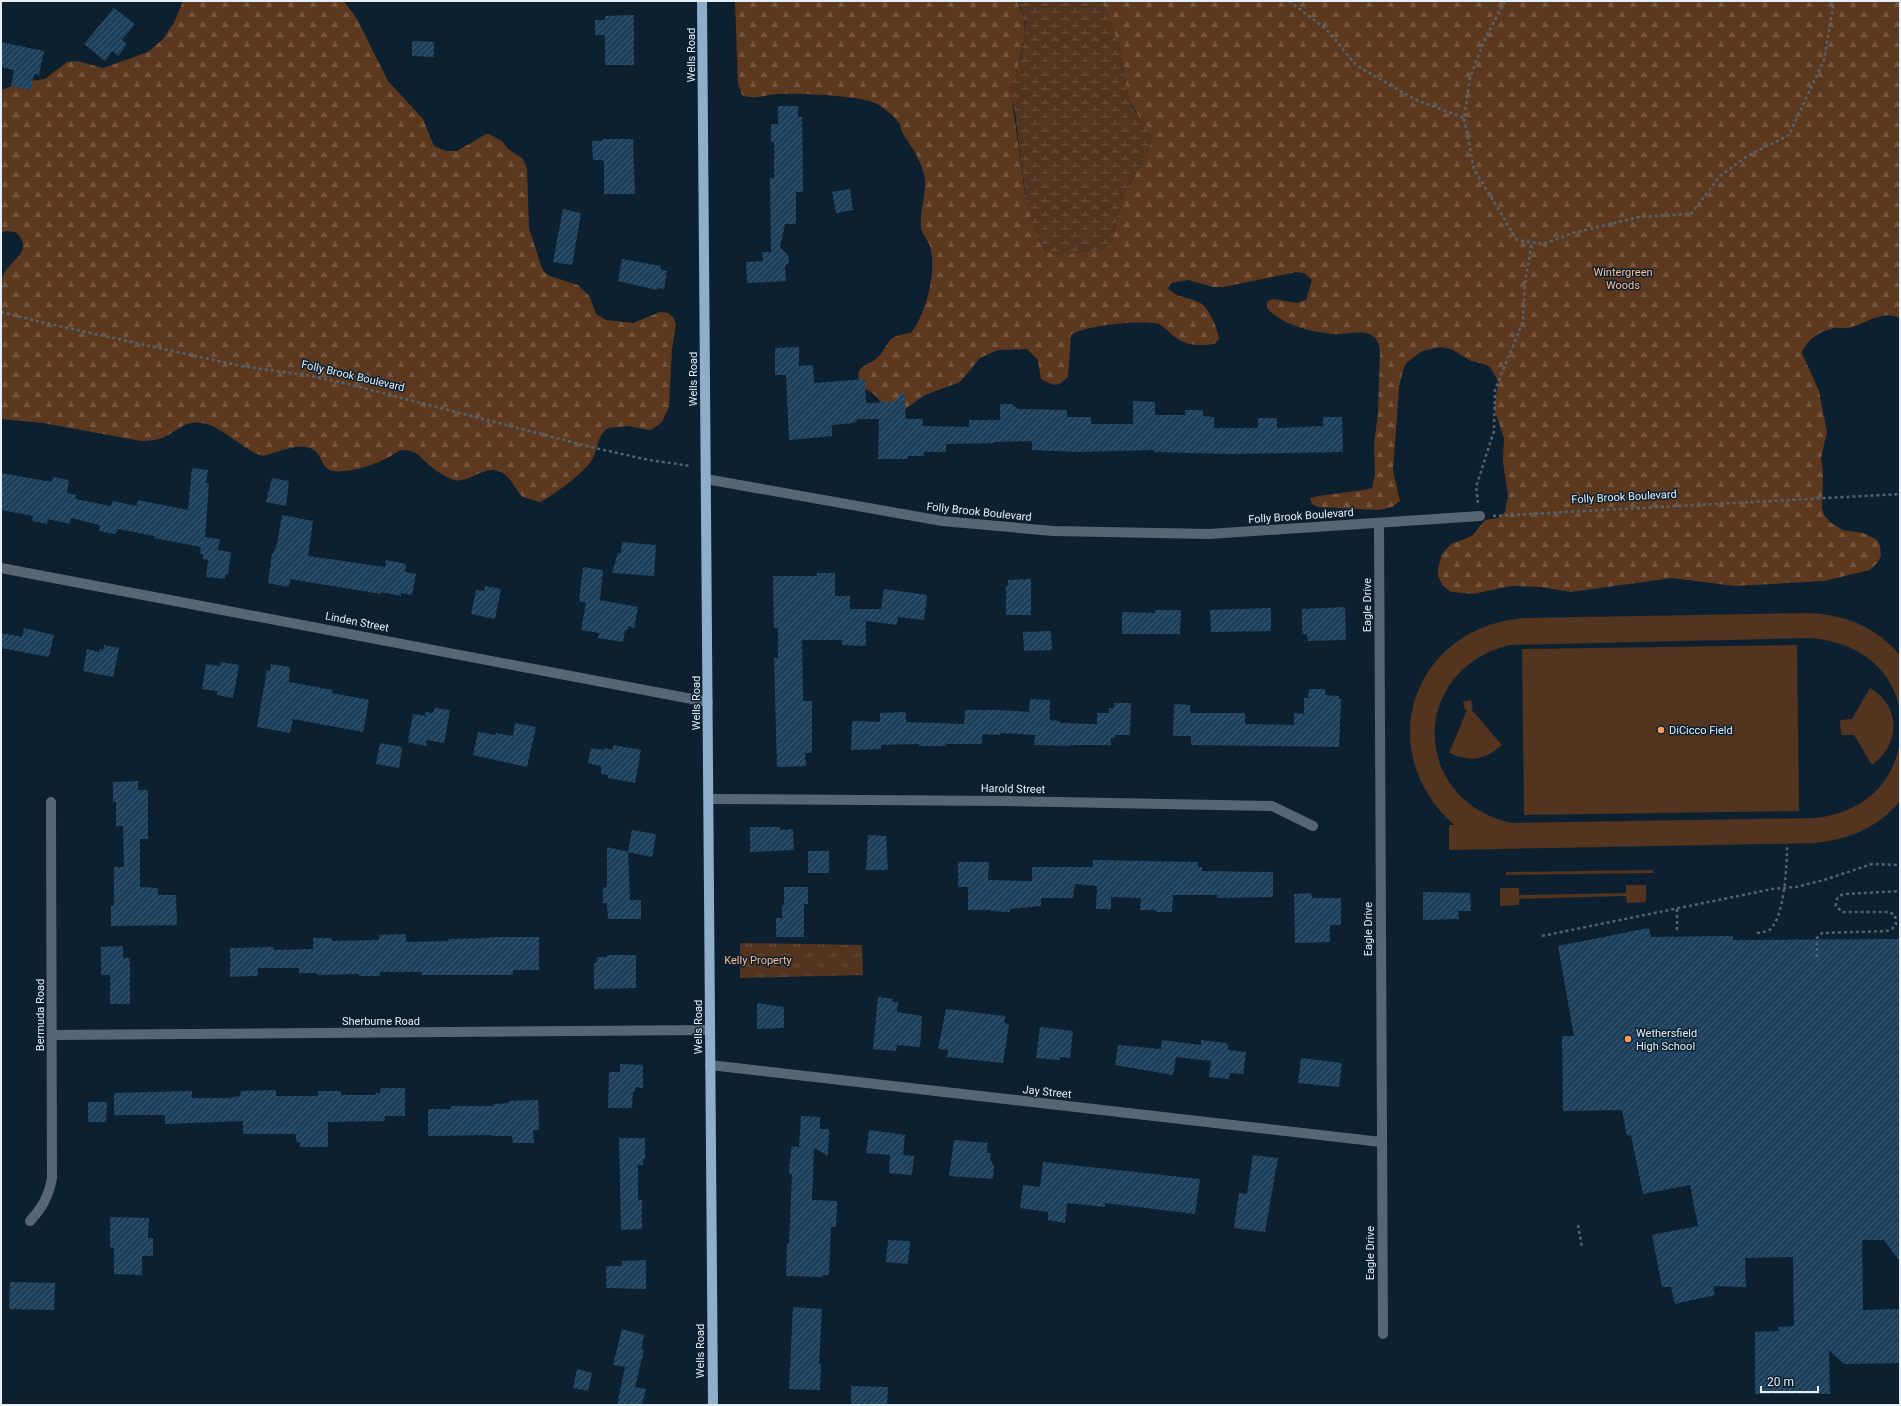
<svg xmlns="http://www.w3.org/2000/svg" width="1901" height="1406" font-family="Roboto,sans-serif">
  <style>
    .grass { fill: url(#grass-tufts) }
    .forest { fill: url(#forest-firs) }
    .wetland { fill: url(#wetland-marsh) }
    .pitch { fill: #52341f }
    .building { fill: url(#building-hatch) }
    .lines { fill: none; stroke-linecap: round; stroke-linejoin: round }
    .path { stroke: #536471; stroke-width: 2.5; stroke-dasharray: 3 3; stroke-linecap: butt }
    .minor { stroke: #576674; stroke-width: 10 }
    .major { stroke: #8eafcb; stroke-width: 10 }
    .poi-dot { fill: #fd9c56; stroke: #0d202f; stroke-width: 1.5 }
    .labels { text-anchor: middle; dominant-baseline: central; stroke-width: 3; stroke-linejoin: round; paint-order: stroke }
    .street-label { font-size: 11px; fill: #e3eff9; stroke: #0d202f }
    .park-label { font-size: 11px; fill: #fbba90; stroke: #0d202f }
    .poi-label { font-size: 11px; fill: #e3eff9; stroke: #0d202f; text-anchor: start }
  </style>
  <defs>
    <pattern id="grass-tufts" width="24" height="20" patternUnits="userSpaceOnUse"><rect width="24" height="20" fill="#52341f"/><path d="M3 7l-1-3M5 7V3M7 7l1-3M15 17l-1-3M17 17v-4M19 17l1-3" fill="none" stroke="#6b5240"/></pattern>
    <pattern id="forest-firs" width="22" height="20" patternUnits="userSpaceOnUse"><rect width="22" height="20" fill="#5c381f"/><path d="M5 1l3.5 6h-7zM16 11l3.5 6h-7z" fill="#735540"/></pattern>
    <pattern id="wetland-marsh" width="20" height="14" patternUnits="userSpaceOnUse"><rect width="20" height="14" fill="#52341f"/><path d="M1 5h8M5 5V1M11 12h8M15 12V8" fill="none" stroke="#6b5240"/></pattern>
    <pattern id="building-hatch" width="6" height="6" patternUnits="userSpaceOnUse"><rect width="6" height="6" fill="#1d415d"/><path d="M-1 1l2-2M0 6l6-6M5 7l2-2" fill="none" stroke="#3e5d75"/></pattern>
  </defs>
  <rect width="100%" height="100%" fill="#0d202f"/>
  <polygon class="grass" points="740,943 862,945 863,975 740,978"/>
  <g class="forest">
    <path d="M183,1h161l13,18 31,62 35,38 11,27 12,5h11l29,-17h3l13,7 6,8 15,10 4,10 2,59 12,38 3,6 6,4 28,9 12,12 6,17 10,6 27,3 27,-11 8,1 5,4 3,7 -4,25 -3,58 -7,15 -9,7 -4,1 -21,-4 -20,2c-12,10 -9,17 -15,30 -5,12 -40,38 -53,44l-17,-5c-9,-8 -12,-22 -25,-26 -16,-5 -29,13 -44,9 -8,-3 -20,-10 -26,-16 -9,-8 -12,-14 -25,-14 -6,1 -10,5 -14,7 -15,8 -38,16 -56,14 -8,-1 -10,-8 -14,-15 -10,-19 -42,-3 -56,0 -22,-6 -47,-38 -71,-33 -9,1 -16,8 -24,12 -8,5 -18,6 -27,6l-98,-18 -42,-4v-139c2,-4 3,-8 6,-11 11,-14 25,-20 9,-37l-10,-1 -5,2v-143l23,-8 21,-3 22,-17 10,-1 26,7 45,-16 15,-13 11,-16z"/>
    <path d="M735,1h282l7,16 1,21 -14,55 14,100 15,50 5,7 11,4 10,1 10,-3 25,-2 11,-9 11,-45 27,-49 -12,-32 -9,-15 -10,-54 -17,-45h798v317c-20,-9 -34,7 -53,10 -4,1 -8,-1 -12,0 -13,2 -29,12 -33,25l17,38 8,41 -6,26 2,14 -1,36 2,7 7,8 12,7 20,3 13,6 4,6 1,11 -3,6 -8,8 -46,11 -89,5 -63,-8 -101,14 -30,-5 -30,-1 -38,8 -22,-2 -8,-6 -5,-10v-7l4,-15 9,-10 21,-8 13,-16 13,-2 7,-6 3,-16 -5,-35 1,-23 -10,-30 4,-23 -1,-6 -7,-12 -6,-3 -13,-3 -20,-12 -11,-2 -18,4 -16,12 -3,7 -4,17 -6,83 7,31 -8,6 -13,3 -61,-3 -6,-3 -2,-6c21,-5 41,-5 62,-10l3,-15 -1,-29 4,-30 2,-63c-1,-8 -3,-14 -11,-17 -11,-4 -25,1 -37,0 -22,-2 -50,-9 -65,-26v-6l6,-3 24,4 9,-3 6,-20 -8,-7 -8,-1 -72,15h-11l-25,-7 -17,3 -3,5c9,11 24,9 34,16 8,7 16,25 17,35l-5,5c-19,2 -28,2 -43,-10 -3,-3 -8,-8 -12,-10 -17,-4 -73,1 -88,11l-3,42c-12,11 -13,9 -27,2l-3,-19 -11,-11 -29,1 -18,8 -20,24 -35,13 -20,14 -18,1 -12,-15 -15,-10c-7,-22 10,-18 20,-30 13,-17 7,-18 31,-22 15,-19 25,-59 20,-83 -1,-8 -8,-14 -10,-22 -2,-16 7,-38 3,-54 -4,-15 -12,-27 -21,-40 -2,-3 -2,-8 -4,-11 -4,-6 -14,-14 -20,-18 -15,-10 -82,-12 -102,-11 -14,1 -21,6 -35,1l-4,-11z"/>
  </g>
  <path class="wetland" d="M1017,1h85l17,45 10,54 5,10 15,19 3,11 -2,7 -27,49 -11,45c-8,14 -26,8 -39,12 -9,3 -20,4 -28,-4 -19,-17 -26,-109 -30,-137 -1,-6 -4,-12 -4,-18 -1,-8 3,-16 5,-23 8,-23 15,-48 1,-70z"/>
  <g class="pitch">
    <path d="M1810,613c36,2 66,14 90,42v57c-7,-47 -47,-71 -90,-74l-301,7c-101,26 -98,156 3,178l304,-5c45,-6 75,-30 84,-75v58c-22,27 -52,39 -86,42l-365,7v-25h5c-83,-74 -42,-197 69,-207z"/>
    <polygon points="1797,645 1799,811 1524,815 1522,649"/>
    <path d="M1870,688c31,18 31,56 2,77l-18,-30h-13l-1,-15 12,-1z"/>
    <path d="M1471,700l2,9h-2l31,36c-19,16 -30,17 -53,8l18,-43h-2l-2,-8z"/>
    <polygon points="1653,870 1653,873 1506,875 1506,872"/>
    <polygon points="1626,885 1646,885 1646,902 1627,903 1626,896 1519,899 1519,905 1500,906 1500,888 1519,888 1519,895 1626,893"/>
  </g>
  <g class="building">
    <polygon points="114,8 135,24 122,40 127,44 118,56 112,51 105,61 84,44"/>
    <polygon points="634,15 634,65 605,65 605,35 595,35 595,20 605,20 605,16"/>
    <polygon points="416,41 434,42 434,57 412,56 412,42"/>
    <polygon points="1,42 44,51 39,75 34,74 31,90 11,86 14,70 1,67"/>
    <polygon points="778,106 798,106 798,117 802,117 803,192 796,192 796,224 785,224 780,247 788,255 789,262 785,266 786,281 747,283 746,262 763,261 762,252 771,252 770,178 774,178 774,142 771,142 771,124 778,124"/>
    <polygon points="603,139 633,139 635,194 604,194 604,163 603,160 593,160 592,141 603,141"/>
    <polygon points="850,189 853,210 836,213 832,192"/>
    <polygon points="563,209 581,213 572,265 553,262"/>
    <polygon points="622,259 661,266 661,270 667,271 664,289 657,288 657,290 618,281"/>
    <polygon points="799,347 799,366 813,365 814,383 865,379 866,403 893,402 904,391 906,419 923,419 922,426 969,427 969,420 1000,420 1000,404 1012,404 1018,409 1067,410 1067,417 1091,417 1091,424 1133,424 1133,401 1155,402 1155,415 1185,415 1185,410 1203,410 1203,416 1214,417 1214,428 1258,428 1258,418 1277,418 1277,428 1323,426 1323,417 1342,417 1343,452 1232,454 1154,452 1154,450 1078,452 1032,450 1032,441 994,442 994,443 946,444 946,452 924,452 924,456 908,456 908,459 878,459 879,419 858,419 854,423 832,425 832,436 789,440 786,375 775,375 775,348"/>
    <polygon points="192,468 208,470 206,483 209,483 205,537 220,539 218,550 231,552 228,575 226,574 225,579 206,577 208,560 203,559 203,554 200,554 201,547 154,538 154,536 118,529 115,534 99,531 100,525 71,518 70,524 48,519 47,524 32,521 33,516 1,510 1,473 52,482 53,477 69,480 67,493 76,495 75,499 111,506 112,501 137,506 138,500 188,510"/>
    <polygon points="272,478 289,481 286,506 266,502"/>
    <polygon points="282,515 313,521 308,556 385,567 386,560 406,564 405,572 416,574 412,595 401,593 401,596 381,592 381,594 290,579 289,587 268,583 272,553 273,554 277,544"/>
    <polygon points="622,542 656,545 654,576 612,573 618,553 621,553"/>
    <polygon points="583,567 603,570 600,600 638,607 634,628 628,626 628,630 625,630 623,642 598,638 599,633 581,630 586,603 579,601"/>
    <polygon points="817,573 835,573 835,596 850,596 850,609 881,609 884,589 927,595 924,620 898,617 897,625 866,621 866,646 842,645 842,640 802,640 803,701 812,701 812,753 805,753 806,766 777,767 774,658 778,658 778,628 774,628 773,576 817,576"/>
    <polygon points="1031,579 1031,615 1006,615 1006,585 1008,586 1008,580"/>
    <polygon points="485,586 501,589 495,619 471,614 476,590 484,591"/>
    <polygon points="1345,607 1346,640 1308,641 1307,634 1302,634 1302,609"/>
    <polygon points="1271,608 1271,631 1211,632 1210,610"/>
    <polygon points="1155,610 1181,610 1180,634 1122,634 1122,612 1155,613"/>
    <polygon points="24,628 54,635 49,657 1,648 1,633 22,637"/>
    <polygon points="1051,631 1052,650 1024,651 1023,632"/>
    <polygon points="104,645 119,648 113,677 83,671 87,649 99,652 100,649 103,650"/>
    <polygon points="221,662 239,665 233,698 217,695 217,691 202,689 206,664 220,666"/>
    <polygon points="271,664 290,667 289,682 333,690 332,693 369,700 363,732 293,719 290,733 257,727 267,670 270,671"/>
    <polygon points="1309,689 1325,689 1325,695 1339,696 1339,699 1341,699 1339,747 1191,745 1191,736 1173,736 1174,704 1190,705 1190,713 1245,713 1245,724 1294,725 1294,713 1304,714 1304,698 1308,698"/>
    <polygon points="1030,699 1050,700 1050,720 1060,721 1060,723 1097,724 1097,713 1109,713 1109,708 1114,708 1114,703 1131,703 1130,735 1115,735 1115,738 1111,738 1111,745 1071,745 1071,746 1034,745 1035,735 1000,733 1000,735 982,734 982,744 946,744 946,746 919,746 919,744 881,745 881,749 851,750 852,721 880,722 880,713 906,712 906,722 964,724 965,710 999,710 1029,712"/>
    <polygon points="435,708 450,710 444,743 427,740 426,746 408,742 413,714 425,716 426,712 433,713"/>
    <polygon points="515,723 536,727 527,767 473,755 478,732 496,735 496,733 513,736"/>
    <polygon points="380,743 402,747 399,768 376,764"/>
    <polygon points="613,745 641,750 635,783 608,778 608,775 601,774 601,766 588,763 591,748 604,750 604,748 613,750"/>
    <polygon points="138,781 138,790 148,790 148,839 140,839 140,887 158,888 158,895 176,895 177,925 111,926 111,906 114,906 114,867 124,867 123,826 116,826 116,802 113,802 113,782"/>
    <polygon points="750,827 780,827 780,830 793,829 794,850 750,852"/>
    <polygon points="632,830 656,834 652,857 628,852 630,900 641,900 641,919 608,919 607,903 603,903 603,888 607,887 607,847 628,852"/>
    <polygon points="868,835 886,836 888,870 866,870"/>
    <rect x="808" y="851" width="21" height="22"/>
    <polygon points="1093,860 1198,862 1198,867 1202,867 1202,871 1273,872 1273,897 1217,898 1217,895 1173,895 1172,912 1156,912 1156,910 1140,910 1141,898 1111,897 1111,909 1096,909 1097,886 1075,884 1073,898 1041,898 1041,906 1010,909 1010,912 991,911 991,910 968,910 968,887 958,887 958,862 989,862 988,880 1032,881 1032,867 1093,867"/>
    <polygon points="784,887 808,887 808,904 804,904 804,937 776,937 776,918 782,918 782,905 784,905"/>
    <polygon points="1423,892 1470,893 1471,911 1458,911 1459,919 1423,920"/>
    <polygon points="1311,893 1312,898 1341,898 1341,925 1330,925 1330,942 1295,943 1294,894"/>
    <polygon points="1649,928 1651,937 1733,936 1733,940 1900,939 1900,1262 1884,1240 1862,1240 1863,1310 1900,1309 1900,1363 1844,1364 1829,1350 1830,1394 1755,1394 1755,1332 1779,1331 1778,1327 1794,1326 1793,1257 1745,1258 1746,1287 1713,1286 1715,1295 1675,1304 1671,1287 1662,1287 1652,1235 1698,1226 1690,1185 1643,1194 1631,1135 1627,1136 1622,1110 1563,1111 1562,1036 1574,1036 1558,946"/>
    <polygon points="406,934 406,942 448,941 448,939 490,938 489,937 539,937 539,970 513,970 513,975 422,975 422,972 380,972 380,976 359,976 359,974 317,975 317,973 299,973 299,968 258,968 258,976 230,977 230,948 274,947 274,950 313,949 313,938 332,938 332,941 379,940 379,935"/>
    <polygon points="123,946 123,958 130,958 130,1004 110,1004 110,975 101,975 101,947"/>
    <polygon points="607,955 636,955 636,988 594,989 594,963 597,963 597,957 607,957"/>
    <polygon points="878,997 893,999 893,1002 898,1002 897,1012 922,1016 920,1047 897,1045 896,1051 873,1049"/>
    <polygon points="757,1003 784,1007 784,1028 757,1029"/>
    <polygon points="946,1009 1005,1016 1004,1023 1009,1024 1003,1063 947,1057 948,1050 938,1049"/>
    <polygon points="1040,1027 1073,1031 1070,1058 1060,1057 1059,1060 1036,1058"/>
    <polygon points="1162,1040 1201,1045 1201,1040 1226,1043 1228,1045 1228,1050 1246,1052 1243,1074 1230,1073 1229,1079 1209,1077 1211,1061 1176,1057 1173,1075 1115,1065 1118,1045 1161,1049"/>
    <polygon points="1301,1058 1342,1063 1339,1087 1298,1083"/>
    <polygon points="620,1064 643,1065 643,1088 635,1087 635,1092 633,1092 632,1108 608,1108 609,1072 620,1072"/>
    <polygon points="381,1088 405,1088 405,1116 385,1116 385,1121 328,1122 328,1147 300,1147 300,1142 296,1142 296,1134 243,1134 243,1121 165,1124 165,1115 114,1115 114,1093 192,1091 192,1098 230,1098 240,1096 241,1091 276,1090 276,1096 318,1096 318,1091 341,1091 341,1095 376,1095 376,1093 380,1093"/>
    <polygon points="538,1100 539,1130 533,1130 534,1143 513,1143 512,1136 492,1136 492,1135 428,1136 428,1109 451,1109 451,1106 493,1106 493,1104 509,1103 509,1101"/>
    <polygon points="88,1102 107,1102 106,1122 88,1122"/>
    <polygon points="801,1116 820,1117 820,1129 829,1129 828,1156 814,1148 812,1200 837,1201 836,1227 831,1227 829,1275 823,1275 823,1277 786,1276 787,1243 789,1243 792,1175 789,1173 791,1149 792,1146 799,1147"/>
    <polygon points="869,1130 905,1135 903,1155 914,1156 912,1175 889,1173 890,1155 866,1153"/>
    <polygon points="619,1138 645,1138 645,1159 643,1159 643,1165 638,1165 638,1200 642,1200 642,1229 621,1230"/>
    <polygon points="954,1140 988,1143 987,1153 991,1153 990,1159 994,1167 993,1179 949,1176"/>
    <polygon points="1253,1155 1278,1158 1265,1232 1234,1228 1239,1193 1247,1194"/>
    <polygon points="1043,1162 1200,1179 1195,1214 1105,1203 1105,1207 1067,1203 1065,1223 1048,1220 1048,1212 1020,1208 1023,1185 1040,1187"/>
    <polygon points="110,1217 149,1218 148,1238 153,1238 153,1256 142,1256 142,1275 114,1274 114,1248 110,1248"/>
    <polygon points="888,1240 910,1241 908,1264 886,1262"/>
    <polygon points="646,1260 646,1289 606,1288 606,1266 622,1266 622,1261"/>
    <polygon points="10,1282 55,1283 54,1310 9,1309"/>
    <polygon points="793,1307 822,1309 819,1364 821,1364 820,1390 789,1389"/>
    <polygon points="622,1329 644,1335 641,1349 644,1350 635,1387 646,1389 642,1405 617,1405 625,1367 613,1365"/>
    <polygon points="577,1369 592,1373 588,1391 573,1388"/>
    <polygon points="851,1386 888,1387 887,1405 851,1405"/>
  </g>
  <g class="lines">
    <g class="path">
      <polyline points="1289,1 1326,29 1356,65 1414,99 1464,118"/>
      <polyline points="1505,1 1484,41 1470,78 1464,118 1474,169 1517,240 1543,244 1573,233 1639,217 1691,214 1720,176 1747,156 1789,135 1824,60 1834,1"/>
      <polyline points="1,312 45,323 241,366 311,376 344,383 595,448 649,460 691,466"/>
      <polyline points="1478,503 1476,487 1494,431 1495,390 1523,321 1525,283 1532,242"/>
      <polyline points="1493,516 1900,494"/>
      <polyline points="1677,909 1677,932"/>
      <path d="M1757,933l11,-2c17,-11 19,-67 19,-87"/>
      <polyline points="1542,936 1772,889 1796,887 1824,880 1872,864 1900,865"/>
      <path d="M1817,957v-19l5,-5 65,-2 5,-2 4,-5 -1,-9 -6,-3h-47l-6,-6c-1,-6 2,-11 9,-12l55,-3"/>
      <polyline points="1578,1225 1582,1248"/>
    </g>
    <g class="minor">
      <polyline points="706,479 942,521 1053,531 1209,534 1480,516"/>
      <polyline points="1379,523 1383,1334"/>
      <polyline points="1,568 708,702"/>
      <polyline points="709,799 1005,801 1272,806 1313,826"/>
      <polyline points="52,1035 710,1030"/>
      <polyline points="710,1065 1381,1142"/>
      <path d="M30,1221c12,-13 19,-25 22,-43l-1,-376"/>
    </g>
    <polyline class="major" points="702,1 713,1405"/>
  </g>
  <g class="poi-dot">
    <circle cx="1661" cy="730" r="4"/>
    <circle cx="1628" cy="1039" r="4"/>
  </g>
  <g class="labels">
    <g class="street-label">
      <text transform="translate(691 55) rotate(-90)">Wells Road</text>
      <text transform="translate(353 376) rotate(13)">Folly Brook Boulevard</text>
      <text transform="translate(693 379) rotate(-90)">Wells Road</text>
      <text transform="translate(1624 497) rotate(-3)">Folly Brook Boulevard</text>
      <text transform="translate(979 512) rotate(6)">Folly Brook Boulevard</text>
      <text transform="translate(1301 516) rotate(-4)">Folly Brook Boulevard</text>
      <text transform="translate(1367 605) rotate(-90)">Eagle Drive</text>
      <text transform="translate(357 622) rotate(11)">Linden Street</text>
      <text transform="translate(696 703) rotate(-90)">Wells Road</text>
      <text transform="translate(1013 789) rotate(1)">Harold Street</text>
      <text transform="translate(1368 929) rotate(-90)">Eagle Drive</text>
      <text transform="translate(40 1015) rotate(-90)">Bermuda Road</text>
      <text x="381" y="1021">Sherburne Road</text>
      <text transform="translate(698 1027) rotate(-90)">Wells Road</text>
      <text transform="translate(1047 1092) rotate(6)">Jay Street</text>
      <text transform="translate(1370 1253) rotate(-90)">Eagle Drive</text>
      <text transform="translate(700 1351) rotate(-90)">Wells Road</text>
    </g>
    <g class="park-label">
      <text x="1623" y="272">Wintergreen<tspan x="1623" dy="13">Woods</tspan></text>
      <text x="758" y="960">Kelly Property</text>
    </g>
    <g class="poi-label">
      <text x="1669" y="730">DiCicco Field</text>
      <text x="1636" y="1033">Wethersfield<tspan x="1636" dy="13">High School</tspan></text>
    </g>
  </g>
  <rect width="1901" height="1406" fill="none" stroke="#e3eff9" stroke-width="4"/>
  <path d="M1761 1386v6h57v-6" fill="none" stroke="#e3eff9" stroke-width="2"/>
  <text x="1767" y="1386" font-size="12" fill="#e3eff9" stroke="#0d202f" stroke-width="3" paint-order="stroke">20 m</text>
</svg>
